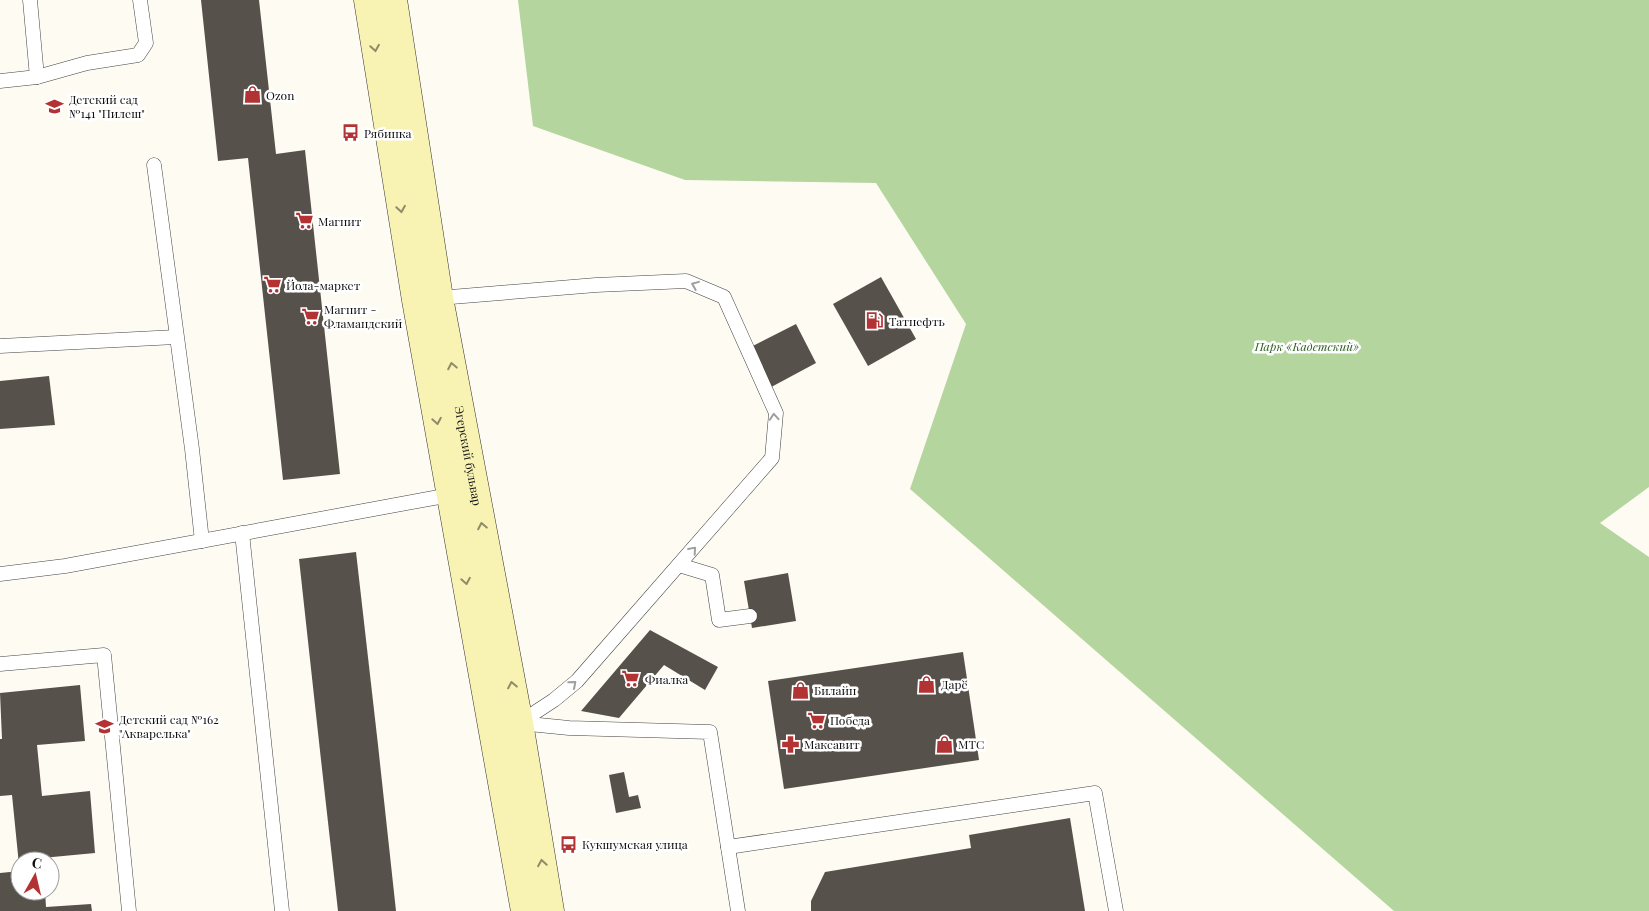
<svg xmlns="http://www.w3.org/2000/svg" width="1649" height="911" font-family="'Playfair Display',serif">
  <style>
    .forest { fill: #b5d59f }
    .building { fill: #57514c }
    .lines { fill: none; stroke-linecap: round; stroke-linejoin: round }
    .service-casing { stroke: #424242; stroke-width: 15 }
    .secondary-casing { stroke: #313131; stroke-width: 29 }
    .service { stroke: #fff; stroke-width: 14 }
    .secondary { stroke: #f8f3b3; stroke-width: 28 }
    .oneway { stroke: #8f8c69 }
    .oneway2 { stroke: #9f9f9f }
    .labels { text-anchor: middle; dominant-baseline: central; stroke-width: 5; stroke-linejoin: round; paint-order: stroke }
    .poi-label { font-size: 12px; fill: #0f0f0f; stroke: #fff; text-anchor: start }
    .park-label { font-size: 12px; font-style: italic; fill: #2f6125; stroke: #fff }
    .street-label { font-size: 12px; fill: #0f0f0f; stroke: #fff }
  </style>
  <rect width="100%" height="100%" fill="#fefcf2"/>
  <polygon class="forest" points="518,0 1649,0 1649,487 1600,523 1649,557 1649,911 1394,911 910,489 966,324 876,183 685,180 533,126"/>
  <g class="building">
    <polygon points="201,0 259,0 276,154 305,150 340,474 283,480 248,158 218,161"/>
    <polygon points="881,277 916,339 868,366 833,304"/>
    <polygon points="796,324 816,363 762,392 741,352"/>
    <polygon points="49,376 55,425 0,429 0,381"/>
    <polygon points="356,552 378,745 396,911 338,911 320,751 299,559"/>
    <polygon points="788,573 796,621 752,628 744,581"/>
    <polygon points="650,630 718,667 705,690 664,665 619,718 581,711"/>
    <polygon points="963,652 979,760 784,789 768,681"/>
    <polygon points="80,685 85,741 37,745 42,796 90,791 95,853 42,858 42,861 20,861 20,865 19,865 12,795 0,796 0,739 2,739 0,693"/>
    <polygon points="624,772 629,797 638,795 641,808 616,813 609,775"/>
    <polygon points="1070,818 1085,911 811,911 811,901 825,872 971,848 969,835"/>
    <polygon points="20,871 20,891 45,891 46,907 91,904 92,911 0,911 0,873"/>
  </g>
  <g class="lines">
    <defs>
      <g id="service">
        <polyline points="30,0 37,77"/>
        <polyline points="0,81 37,77 87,63 138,55 146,43 140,0"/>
        <polyline points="154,165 192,449 202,541"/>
        <polyline points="439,298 596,285 686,281 724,297 776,413 772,458 577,681 554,700 519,723"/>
        <polyline points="0,346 176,337"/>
        <polyline points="242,533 282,911"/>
        <polyline points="679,565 712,575 719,620 750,616"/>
        <polyline points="0,574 65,566 450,495"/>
        <polyline points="0,664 104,655 129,911"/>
        <polyline points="519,723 569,728 710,732 738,911"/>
        <polyline points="728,847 1095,793 1116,911"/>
      </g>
      <g id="secondary">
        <polyline points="368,0 416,300 525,911"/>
        <path id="s1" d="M393,0l46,298 80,425 31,188"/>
      </g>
    </defs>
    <use href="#service" class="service-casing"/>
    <use href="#secondary" class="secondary-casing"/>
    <use href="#service" class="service"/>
    <use href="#secondary" class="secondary"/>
  </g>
  <defs><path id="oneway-chevron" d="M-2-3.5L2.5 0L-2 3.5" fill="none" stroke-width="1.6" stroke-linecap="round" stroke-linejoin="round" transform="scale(1.25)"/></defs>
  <g class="oneway">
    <use href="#oneway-chevron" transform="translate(375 48) rotate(81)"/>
    <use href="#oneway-chevron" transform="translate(401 209) rotate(81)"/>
    <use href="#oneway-chevron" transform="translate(452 366) rotate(-101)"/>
    <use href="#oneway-chevron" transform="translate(437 421) rotate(80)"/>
    <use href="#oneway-chevron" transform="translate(482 526) rotate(-101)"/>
    <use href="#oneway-chevron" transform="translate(466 581) rotate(80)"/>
    <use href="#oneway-chevron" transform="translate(512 685) rotate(-101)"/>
    <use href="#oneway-chevron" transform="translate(542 863) rotate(-99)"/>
  </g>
  <g class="oneway2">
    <use href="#oneway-chevron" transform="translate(695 285) rotate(-158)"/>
    <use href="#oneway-chevron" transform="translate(774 417) rotate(-94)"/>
    <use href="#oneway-chevron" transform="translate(693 550) rotate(-49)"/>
    <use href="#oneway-chevron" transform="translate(573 684) rotate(-41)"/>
  </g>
  <defs>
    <symbol id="shop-bare" viewBox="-9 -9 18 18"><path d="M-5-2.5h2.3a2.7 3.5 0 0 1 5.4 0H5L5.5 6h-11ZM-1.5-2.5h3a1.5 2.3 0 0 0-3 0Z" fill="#b33334" stroke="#fff" stroke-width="2.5" paint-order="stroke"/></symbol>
    <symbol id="school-bare" viewBox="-9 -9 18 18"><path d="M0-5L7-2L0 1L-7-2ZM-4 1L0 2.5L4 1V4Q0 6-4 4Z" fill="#b33334" stroke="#fff" stroke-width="2.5" paint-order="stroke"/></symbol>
    <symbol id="bus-bare" viewBox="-9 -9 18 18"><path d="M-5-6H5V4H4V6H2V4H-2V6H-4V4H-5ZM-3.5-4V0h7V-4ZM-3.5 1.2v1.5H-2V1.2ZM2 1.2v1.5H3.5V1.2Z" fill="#b33334" stroke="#fff" stroke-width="2.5" paint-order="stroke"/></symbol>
    <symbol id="supermarket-bare" viewBox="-9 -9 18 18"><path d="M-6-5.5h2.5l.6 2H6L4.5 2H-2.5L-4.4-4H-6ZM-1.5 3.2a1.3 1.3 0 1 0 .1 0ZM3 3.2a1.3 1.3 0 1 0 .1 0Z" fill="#b33334" stroke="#fff" stroke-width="2.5" paint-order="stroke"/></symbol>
    <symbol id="fuel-bare" viewBox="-9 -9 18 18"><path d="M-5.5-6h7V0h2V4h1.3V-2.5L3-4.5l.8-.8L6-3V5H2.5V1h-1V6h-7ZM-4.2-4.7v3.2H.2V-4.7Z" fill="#b33334" stroke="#fff" stroke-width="2.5" paint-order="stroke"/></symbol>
    <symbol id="pharmacy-bare" viewBox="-9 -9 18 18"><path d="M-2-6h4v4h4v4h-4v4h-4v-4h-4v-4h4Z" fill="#b33334" stroke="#fff" stroke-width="2.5" paint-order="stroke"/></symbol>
  </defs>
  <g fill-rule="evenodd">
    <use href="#shop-bare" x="240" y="82" width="25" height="25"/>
    <use href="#school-bare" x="42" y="94" width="25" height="25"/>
    <use href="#bus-bare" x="338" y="120" width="25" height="25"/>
    <use href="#supermarket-bare" x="292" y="208" width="25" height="25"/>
    <use href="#supermarket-bare" x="260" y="272" width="25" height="25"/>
    <use href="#supermarket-bare" x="298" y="304" width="25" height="25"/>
    <use href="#fuel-bare" x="862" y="308" width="25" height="25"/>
    <use href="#supermarket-bare" x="618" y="666" width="25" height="25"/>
    <use href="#shop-bare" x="914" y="672" width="25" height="25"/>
    <use href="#shop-bare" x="788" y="678" width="25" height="25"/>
    <use href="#supermarket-bare" x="804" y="708" width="25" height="25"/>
    <use href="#school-bare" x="92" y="714" width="25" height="25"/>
    <use href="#pharmacy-bare" x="778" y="732" width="25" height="25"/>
    <use href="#shop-bare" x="932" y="732" width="25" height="25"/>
    <use href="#bus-bare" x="556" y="832" width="25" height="25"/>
  </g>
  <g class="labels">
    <g class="poi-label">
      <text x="266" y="95">Ozon</text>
      <text x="69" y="99">Детский сад<tspan x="69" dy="14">№141 "Пилеш"</tspan></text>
      <text x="364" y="133">Рябинка</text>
      <text x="318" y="221">Магнит</text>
      <text x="286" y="285">Йола-маркет</text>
      <text x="324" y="309">Магнит -<tspan x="324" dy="14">Фламандский</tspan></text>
      <text x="889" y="321">Татнефть</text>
      <text x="645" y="679">Фиалка</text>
      <text x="941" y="684">Дарё</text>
      <text x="814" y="690">Билайн</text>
      <text x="119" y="719">Детский сад №162<tspan x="119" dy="14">"Акварелька"</tspan></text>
      <text x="830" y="720">Победа</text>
      <text x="804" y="744">Максавит</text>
      <text x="958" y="744">МТС</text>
      <text x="582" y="844">Кукшумская улица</text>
    </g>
    <g class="park-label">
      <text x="1307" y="346">Парк «Кадетский»</text>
    </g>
    <g class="street-label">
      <text stroke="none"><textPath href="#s1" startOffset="462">Эгерский бульвар</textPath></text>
    </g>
  </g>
  <g transform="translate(35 876) rotate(8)"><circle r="24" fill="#ffffff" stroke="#9f9f9f"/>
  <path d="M0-4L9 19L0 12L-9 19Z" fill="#b33334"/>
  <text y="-8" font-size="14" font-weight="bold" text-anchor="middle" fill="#0f0f0f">С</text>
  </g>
</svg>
